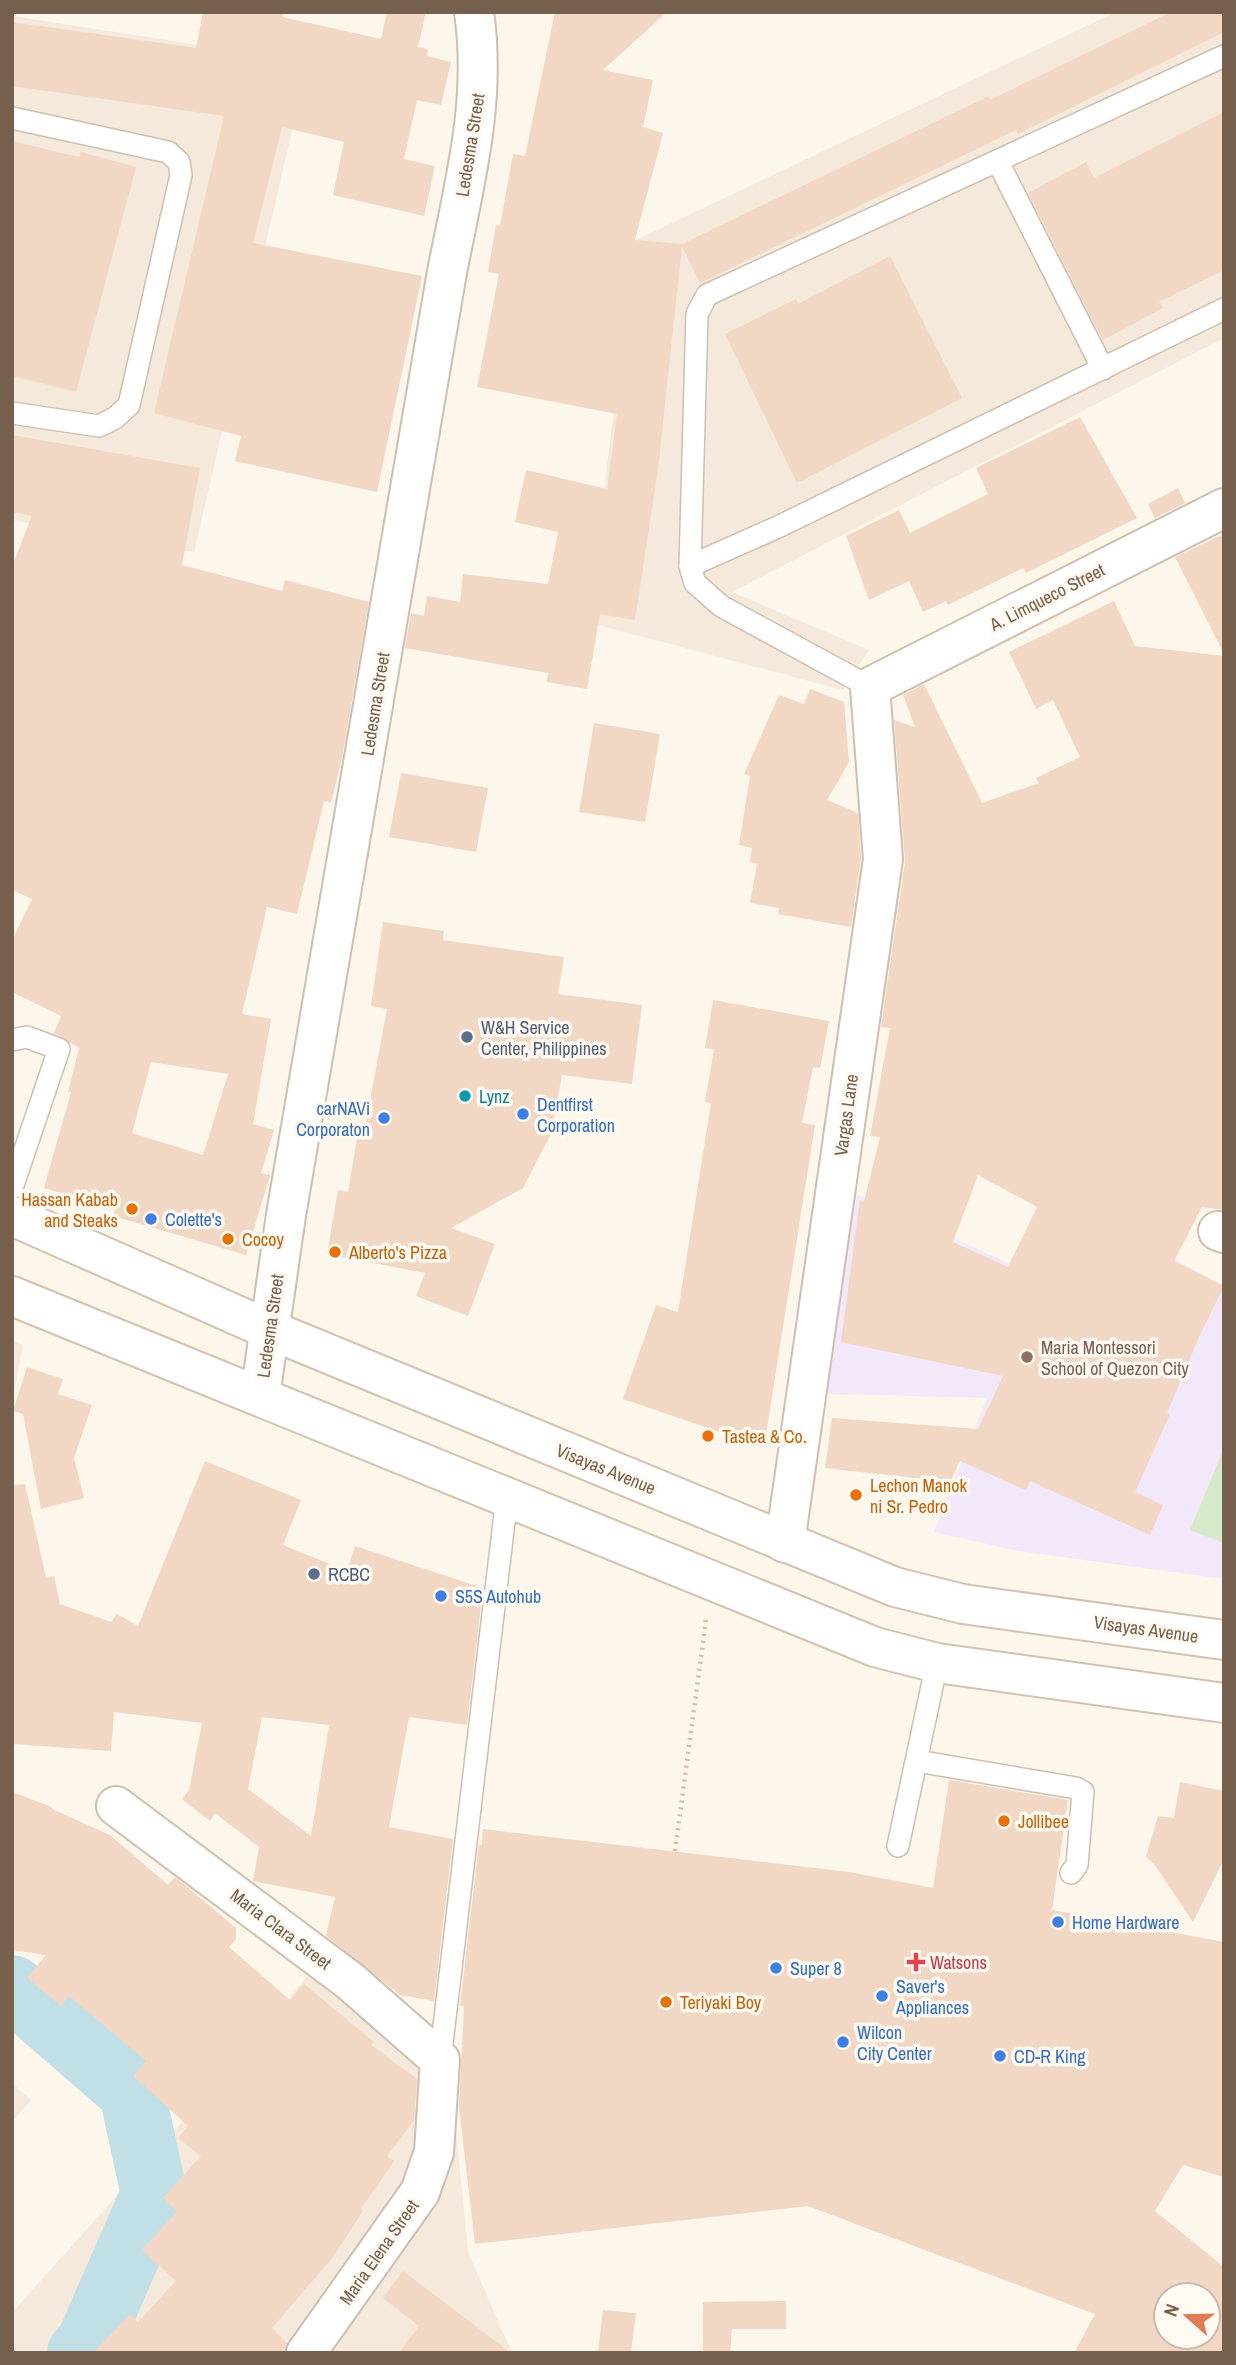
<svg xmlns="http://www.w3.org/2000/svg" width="1236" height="2365" font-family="'Archivo Narrow',sans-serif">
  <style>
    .residential { fill: #f4e9da }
    .education { fill: #f3e8f9 }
    .green { fill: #d5eac9 }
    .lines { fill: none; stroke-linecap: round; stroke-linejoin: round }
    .river { stroke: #c0dfe6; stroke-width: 66 }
    .building { fill: #f1d7c4; fill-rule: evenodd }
    .lane-casing { stroke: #cebfb0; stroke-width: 24 }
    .street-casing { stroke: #cebfb0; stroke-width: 42 }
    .secondary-casing { stroke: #d4c1b0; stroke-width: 42 }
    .path { stroke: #d6bba6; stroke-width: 4.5; stroke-dasharray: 2 5; stroke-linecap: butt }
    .lane { stroke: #fff; stroke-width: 21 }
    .street { stroke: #fff; stroke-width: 38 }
    .secondary { stroke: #fff; stroke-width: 38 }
    .service-dot { fill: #5c6f8a; stroke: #fefaf2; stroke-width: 2.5 }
    .culture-dot { fill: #0f9aa8; stroke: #fefaf2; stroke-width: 2.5 }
    .shop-dot { fill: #3f7fe0; stroke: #fefaf2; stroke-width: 2.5 }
    .food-dot { fill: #e8710a; stroke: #fefaf2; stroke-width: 2.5 }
    .education-dot { fill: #8d6e63; stroke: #fefaf2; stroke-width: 2.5 }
    .health-dot { fill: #e0444e; stroke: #fefaf2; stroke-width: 2.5 }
    .labels { text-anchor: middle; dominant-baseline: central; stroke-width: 7; stroke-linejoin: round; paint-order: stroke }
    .street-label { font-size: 18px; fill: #775f4e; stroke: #fefaf2 }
    .service-label { font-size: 18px; fill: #4e5e75; stroke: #fefaf2; text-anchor: start }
    .culture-label { font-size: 18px; fill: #0d838f; stroke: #fefaf2; text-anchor: start }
    .shop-label { font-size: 18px; fill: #366cbe; stroke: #fefaf2; text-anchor: start }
    .food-label { font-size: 18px; fill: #c56008; stroke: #fefaf2; text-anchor: start }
    .education-label { font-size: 18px; fill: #785e54; stroke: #fefaf2; text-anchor: start }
    .health-label { font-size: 18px; fill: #be3a42; stroke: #fefaf2; text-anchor: start }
  </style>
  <rect width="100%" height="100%" fill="#fcf6eb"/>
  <g class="residential">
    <polygon points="1116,12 1224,12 1224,338 732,592 869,650 843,690 587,622 636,240"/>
    <polygon points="12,16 308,62 194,552 12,520"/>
    <polygon points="12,1340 23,1345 12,1402"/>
    <polygon points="317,1965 450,2071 468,2252 512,2353 12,2353 12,2313 243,2054"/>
    <polygon points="12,2083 31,2100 12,2122"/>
  </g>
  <polygon class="education" points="857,1194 1134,1321 1168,1256 1224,1286 1224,1579 1018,1551 934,1532 987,1398 824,1394"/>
  <polygon class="green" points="1224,1448 1224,1543 1190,1530"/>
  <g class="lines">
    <polyline class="river" points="12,1988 132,2092 154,2194 89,2343 80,2353"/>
  </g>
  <g class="building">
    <polygon points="203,12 283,12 282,17 381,39 387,12 426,12 418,47 428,49 427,56 451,62 441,105 417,100 404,159 435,166 424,216 333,195 344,142 282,127 253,243 422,276 377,492 235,461 241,436 154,413 224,116 12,86 12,22 196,48"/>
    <polygon points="555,12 667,12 603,70 653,80 643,127 663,133 635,240 682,244 989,96 990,100 1171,12 1224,12 1224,32 1018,134 1016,130 700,283 682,246 658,469 635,620 600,614 587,689 547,682 548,673 405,648 411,613 424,616 427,596 460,602 463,574 548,584 558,532 515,522 526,470 607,489 617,414 477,387 499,274 488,272 496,225 500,226 513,154 525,156"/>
    <polygon points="1224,112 1224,270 1159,302 1163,308 1103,340 1028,193 1086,162 1094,178"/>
    <polygon points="12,141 79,157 81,152 136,167 76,392 12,376"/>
    <polygon points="890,256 962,398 797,483 725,334 796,299 798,304"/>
    <polygon points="1080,417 1137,518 1026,573 1023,568 948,605 946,601 923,612 909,581 869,600 846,536 899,510 910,533 988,494 976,468"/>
    <path d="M12,435l188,33 -18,97 100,26 3,-11 84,22 -27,156 -11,45 -7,-2 -27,113 -30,-7 -25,107 29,5 -18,105 21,6 -13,43 9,2 -24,80 -133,-39 2,-7 -71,-21 27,-96h-3l11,-44 -25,-15 7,-17 -49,-24v-51l20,-42 -20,-9v-324l20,-50 -20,-4zM151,1062l77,12 -25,81 -71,-22z"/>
    <polygon points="1178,488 1185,503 1155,518 1148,504"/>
    <polygon points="1224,534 1224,654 1175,557"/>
    <path d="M1114,601l21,45 89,10v554l-22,-3 -28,54 50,25 -25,51 -32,76 3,1 -35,78 28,13 -13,30 -120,-54 -4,9 -66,-29 -10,21 -125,-14 7,-50 146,11 25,-53 -162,-34 19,-142 4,2 16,-65 -10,-1 20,-108 -9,-1 24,-165 -11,-142 21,7 -12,-32 21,-11 58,119 57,-20 -3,-5 44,-21 -27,-57 -17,9 -27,-57zM978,1175l59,32 -29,60 -55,-25z"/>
    <polygon points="810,689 844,702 849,762 827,800 858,813 861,858 851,927 778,914 779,908 750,903 757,864 750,862 752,848 739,845 750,776 744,774 779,695 804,704"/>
    <polygon points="594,723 660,734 645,822 579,812"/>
    <polygon points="401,773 488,788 476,852 389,837"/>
    <polygon points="383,922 444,931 443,940 564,957 558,994 642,1005 632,1084 562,1075 551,1134 523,1188 451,1228 495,1244 468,1316 416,1296 425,1273 327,1254 338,1190 348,1192 357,1138 363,1138 387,1009 371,1006"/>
    <polygon points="713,1000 829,1021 820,1068 813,1067 802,1123 815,1125 764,1447 623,1399 656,1305 678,1312 711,1103 705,1102 714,1049 705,1048"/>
    <polygon points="27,1367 63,1379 58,1394 92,1405 74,1458 84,1498 41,1509 23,1414 13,1411"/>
    <path d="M205,1461l96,39 -18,45 64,26 8,-25 128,42 -16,137 -58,-8 -20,110 64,12 -19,162 -34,-6 -74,-59 9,-39 -82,-16 6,-34 -44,-34 -5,8 -28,-22 7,-9 13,-67 -88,-11 -3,39 -99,-7v-259l13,-1 21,94 8,-2 6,28 51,18 6,-8 21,12zM262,1717l67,8 -18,111 -63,-47z"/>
    <path d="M949,1780l119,20 -16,110 172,32v235l-41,-12 -28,46 69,56v86h-150l21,-39 -287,-108 -333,38 -16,-137 5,-101h-4l19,-162 3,1 1,-16 366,43 84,16zM1166,2295h42v42h-42z"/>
    <polygon points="1180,1782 1224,1791 1224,1859 1193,1922 1155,1865 1146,1857 1158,1816 1174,1818"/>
    <polygon points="12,1792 52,1807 52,1809 110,1835 168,1885 175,1877 236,1928 236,1939 229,1947 290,2000 304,1984 374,2042 371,2045 417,2079 414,2120 387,2156 394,2161 361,2209 363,2211 333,2257 272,2328 287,2343 284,2353 93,2353 130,2314 138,2322 176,2281 142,2250 177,2211 163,2198 201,2156 178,2138 188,2126 133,2076 146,2061 69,1996 61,2006 27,1978 46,1955 12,1950"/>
    <polygon points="403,2271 511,2353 399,2353 419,2326 383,2298"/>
    <polygon points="786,2301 786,2329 732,2329 730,2353 703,2353 703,2302"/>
    <polygon points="603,2310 636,2313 631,2353 598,2353"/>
  </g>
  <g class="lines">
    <defs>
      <g id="lane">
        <polyline points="12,118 168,152 179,162 181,175 129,405 115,418 99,426 12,413"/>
        <polyline points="998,162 1103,369"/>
        <polyline points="690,566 780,526 1224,309"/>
        <polyline points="870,687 721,606 695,583 690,566 697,314 707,295 1224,56"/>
        <polyline points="12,1040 27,1037 59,1049 12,1188"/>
        <polyline points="917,1761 1076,1788 1083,1792 1077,1865 1071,1873"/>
        <polyline points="898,1846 937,1663"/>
        <polyline points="440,2060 507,1497"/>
      </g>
      <g id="street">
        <polyline points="1218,1231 1224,1233"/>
        <path d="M260,1396l26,-181 161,-943c17,-87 40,-171 27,-260"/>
        <polyline points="785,1543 883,859 870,687 1224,508"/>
        <polyline points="116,1806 350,1981 440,2060 434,2152 420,2192 306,2353"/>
      </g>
      <g id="secondary">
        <polyline points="12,1216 268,1329 895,1587 963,1604 1224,1640"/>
        <polyline points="12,1296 875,1647 937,1663 1224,1703"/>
      </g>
    </defs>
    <use href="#lane" class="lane-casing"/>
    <use href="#street" class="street-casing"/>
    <use href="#secondary" class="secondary-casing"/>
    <polyline class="path" points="675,1851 706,1620"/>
    <use href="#lane" class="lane"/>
    <use href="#street" class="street"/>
    <use href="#secondary" class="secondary"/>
  </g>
  <g class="service-dot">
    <circle cx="467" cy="1037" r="7"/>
    <circle cx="314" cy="1574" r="7"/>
  </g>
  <circle class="culture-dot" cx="465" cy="1096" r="7"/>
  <g class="shop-dot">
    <circle cx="523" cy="1114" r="7"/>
    <circle cx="384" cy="1118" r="7"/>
    <circle cx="151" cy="1219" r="7"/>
    <circle cx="441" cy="1596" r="7"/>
    <circle cx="1058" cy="1922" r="7"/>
    <circle cx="776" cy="1968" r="7"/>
    <circle cx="882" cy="1996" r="7"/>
    <circle cx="843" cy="2042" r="7"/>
    <circle cx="1000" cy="2056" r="7"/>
  </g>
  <g class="food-dot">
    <circle cx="132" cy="1209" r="7"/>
    <circle cx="228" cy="1239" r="7"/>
    <circle cx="335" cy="1252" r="7"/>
    <circle cx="708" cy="1436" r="7"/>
    <circle cx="856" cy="1495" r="7"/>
    <circle cx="1004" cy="1821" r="7"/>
    <circle cx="666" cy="2002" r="7"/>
  </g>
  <circle class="education-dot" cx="1027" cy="1357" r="7"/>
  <path class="health-dot" d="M912.5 1951.5h7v7h7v7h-7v7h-7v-7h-7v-7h7z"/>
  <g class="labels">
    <g class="street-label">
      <text transform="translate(470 145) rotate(-81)">Ledesma Street</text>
      <text transform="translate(1047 597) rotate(-27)">A. Limqueco Street</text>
      <text transform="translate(375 704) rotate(-81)">Ledesma Street</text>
      <text transform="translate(846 1115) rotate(-82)">Vargas Lane</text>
      <text transform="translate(270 1326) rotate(-82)">Ledesma Street</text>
      <text transform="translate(606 1469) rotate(22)">Visayas Avenue</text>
      <text transform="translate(1146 1629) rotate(8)">Visayas Avenue</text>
      <text transform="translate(281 1929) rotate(37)">Maria Clara Street</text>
      <text transform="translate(379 2252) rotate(-55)">Maria Elena Street</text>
    </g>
    <g class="service-label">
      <text x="481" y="1027">W&amp;H Service<tspan x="481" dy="21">Center, Philippines</tspan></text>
      <text x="328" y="1574">RCBC</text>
    </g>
    <g class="culture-label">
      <text x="479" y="1096">Lynz</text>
    </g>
    <g class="shop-label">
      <text x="537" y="1104">Dentfirst<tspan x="537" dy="21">Corporation</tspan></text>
      <text x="370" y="1108" text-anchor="end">carNAVi<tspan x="370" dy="21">Corporaton</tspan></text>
      <text x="165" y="1219">Colette's</text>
      <text x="455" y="1596">S5S Autohub</text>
      <text x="1072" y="1922">Home Hardware</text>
      <text x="790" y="1968">Super 8</text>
      <text x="896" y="1986">Saver's<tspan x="896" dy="21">Appliances</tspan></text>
      <text x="857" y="2032">Wilcon<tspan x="857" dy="21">City Center</tspan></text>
      <text x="1014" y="2056">CD-R King</text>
    </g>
    <g class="food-label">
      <text x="118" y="1199" text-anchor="end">Hassan Kabab<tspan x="118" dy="21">and Steaks</tspan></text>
      <text x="242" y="1239">Cocoy</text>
      <text x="349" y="1252">Alberto's Pizza</text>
      <text x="722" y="1436">Tastea &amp; Co.</text>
      <text x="870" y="1485">Lechon Manok<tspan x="870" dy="21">ni Sr. Pedro</tspan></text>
      <text x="1018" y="1821">Jollibee</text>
      <text x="680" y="2002">Teriyaki Boy</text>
    </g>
    <g class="education-label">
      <text x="1041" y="1347">Maria Montessori<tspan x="1041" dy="21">School of Quezon City</tspan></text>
    </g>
    <g class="health-label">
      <text x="930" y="1962">Watsons</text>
    </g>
  </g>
  <rect width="1236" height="2365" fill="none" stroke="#775f4e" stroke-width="28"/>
  <g transform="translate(1187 2316) rotate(290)"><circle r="33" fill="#fefaf2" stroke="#c8bcb0" stroke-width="2"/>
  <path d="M0-5L12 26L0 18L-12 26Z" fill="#e07b56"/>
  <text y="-10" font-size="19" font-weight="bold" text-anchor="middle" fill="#775f4e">N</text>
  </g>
</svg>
